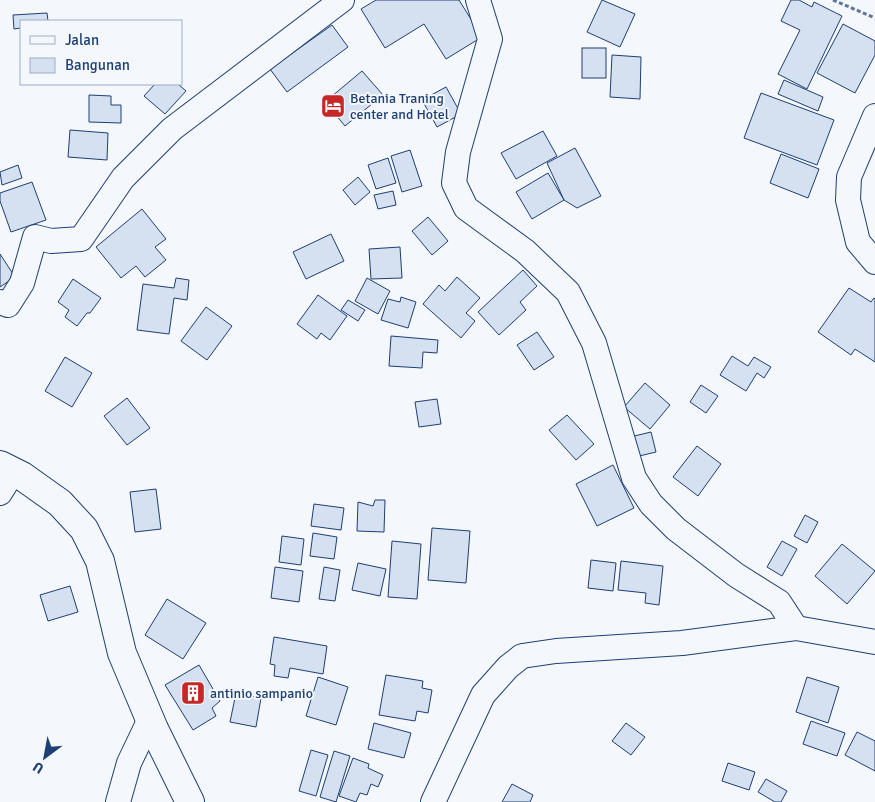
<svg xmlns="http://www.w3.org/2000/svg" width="875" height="802" font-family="Signika,sans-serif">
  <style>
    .building { fill: #d5e0f0; stroke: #1d3f73 }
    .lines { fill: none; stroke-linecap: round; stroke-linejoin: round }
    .minor-casing { stroke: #1d3f73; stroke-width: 26 }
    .major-casing { stroke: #1d3f73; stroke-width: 30 }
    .path { stroke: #5e769c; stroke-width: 3; stroke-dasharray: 4 2.5; stroke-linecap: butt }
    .minor { stroke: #f4f7fb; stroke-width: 24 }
    .major { stroke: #f4f7fb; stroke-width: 28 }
    .labels { text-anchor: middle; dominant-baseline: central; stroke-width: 4; stroke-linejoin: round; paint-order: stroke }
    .poi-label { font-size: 14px; fill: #1d3f73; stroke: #f4f7fb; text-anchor: start }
  </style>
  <rect width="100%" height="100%" fill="#f4f7fb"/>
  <g class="building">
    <polygon points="376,0 459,0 482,37 446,59 424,24 385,48 361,9"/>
    <polygon points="602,0 635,14 620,47 587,32"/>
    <polygon points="791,0 799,0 812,7 814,2 842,16 807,89 778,74 800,30 781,21"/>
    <polygon points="47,13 48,21 21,21 21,28 14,29 13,15"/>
    <polygon points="843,24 875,41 875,55 855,93 817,73"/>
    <polygon points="332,25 348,47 287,92 270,69"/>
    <rect x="582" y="48" width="24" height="30"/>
    <polygon points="612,55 641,57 640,99 610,97"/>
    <polygon points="362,71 383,95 345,126 325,102"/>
    <polygon points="784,80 823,97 818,111 778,94"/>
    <polygon points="155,84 178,84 186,91 165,114 144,96"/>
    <polygon points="446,87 461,114 437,127 422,100"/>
    <polygon points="761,93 834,120 817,165 744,138"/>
    <polygon points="89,95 111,96 111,105 121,105 121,123 89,122"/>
    <polygon points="70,130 108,133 107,160 68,157"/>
    <polygon points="543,131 557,156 516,179 501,153"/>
    <polygon points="575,148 601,196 577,208 564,200 547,163"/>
    <polygon points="410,150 422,186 402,192 391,156"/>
    <polygon points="781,154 819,169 808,198 770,183"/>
    <polygon points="388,158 396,183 376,189 368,165"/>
    <polygon points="18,165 22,178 2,185 0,172"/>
    <polygon points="548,173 564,200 532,219 516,192"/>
    <polygon points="358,177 370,192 355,205 343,190"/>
    <polygon points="32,182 46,220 11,232 0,201 0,193"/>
    <polygon points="393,191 396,205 378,209 374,195"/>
    <polygon points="142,209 166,239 155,247 166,260 145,277 136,266 121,278 96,247"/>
    <polygon points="428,217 448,241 432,255 412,231"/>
    <polygon points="331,234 344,261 306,279 293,252"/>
    <polygon points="400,247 402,278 371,279 369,249"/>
    <polygon points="0,254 15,277 0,287"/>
    <polygon points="523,270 537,286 520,302 526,310 499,335 478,312"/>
    <polygon points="457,277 480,298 466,313 475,321 461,338 423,304 439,285 445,291"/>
    <polygon points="176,278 189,280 187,300 174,298 169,334 137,330 143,284 174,288"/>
    <polygon points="367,278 390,291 378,314 355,301"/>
    <polygon points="73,279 101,298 90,313 87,313 77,326 65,317 69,310 58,302"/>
    <polygon points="849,288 871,302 874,298 875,299 875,362 855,349 851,355 818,332"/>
    <polygon points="318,295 347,316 330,340 321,333 317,339 297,324"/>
    <polygon points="401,297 416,302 408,328 381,320 388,299 400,302"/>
    <polygon points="348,300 365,310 358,321 341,310"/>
    <polygon points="206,307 232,326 207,360 181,341"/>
    <polygon points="537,332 554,357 534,370 517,345"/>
    <polygon points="391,336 438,340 437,353 423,352 422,368 389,366"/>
    <polygon points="732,356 748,366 754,357 771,367 764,378 757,373 746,391 720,375"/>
    <polygon points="65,357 92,373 72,407 45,391"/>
    <polygon points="645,383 670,405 650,429 624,407"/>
    <polygon points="701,385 718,396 706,413 690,402"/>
    <polygon points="127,398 150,428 127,445 104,416"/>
    <polygon points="437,399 441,424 419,427 415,402"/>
    <polygon points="567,415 594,444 576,460 549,430"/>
    <polygon points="651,432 656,452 635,457 630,437"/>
    <polygon points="697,446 721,464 698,496 673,477"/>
    <polygon points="613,465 634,508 597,526 576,484"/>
    <polygon points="156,489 161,529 135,532 130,492"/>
    <polygon points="375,500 385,500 384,532 357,531 358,502 373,506"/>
    <polygon points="314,504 344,508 341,530 311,526"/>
    <polygon points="805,515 818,522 807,543 794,536"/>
    <polygon points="432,528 470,531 466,583 428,580"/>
    <polygon points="313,533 337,537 334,559 310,556"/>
    <polygon points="282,536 304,539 301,565 279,562"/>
    <polygon points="392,541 421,544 417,599 388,597"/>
    <polygon points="782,541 797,549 782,576 767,567"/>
    <polygon points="842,544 875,571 847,604 815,576"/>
    <polygon points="591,560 616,563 613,591 588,588"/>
    <polygon points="621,561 663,566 659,605 645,603 646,593 618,590"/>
    <polygon points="358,563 386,569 380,596 352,590"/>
    <polygon points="275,567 303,571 299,602 271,598"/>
    <polygon points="324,567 340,570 335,601 319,599"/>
    <polygon points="70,586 78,612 48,621 40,595"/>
    <polygon points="167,599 206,623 183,659 145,635"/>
    <polygon points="274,637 327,646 323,674 290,668 288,678 274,676 275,665 270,664"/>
    <polygon points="199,665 220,701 212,708 216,716 193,730 165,685"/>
    <polygon points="386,675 423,681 422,688 432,690 428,713 417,711 415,721 379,715"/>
    <polygon points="318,677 348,687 336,725 306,716"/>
    <polygon points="807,677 839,687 828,723 796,712"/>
    <polygon points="236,693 261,698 256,727 230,722"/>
    <polygon points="811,721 845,733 837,756 803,744"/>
    <polygon points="374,723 411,733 404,758 368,749"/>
    <polygon points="626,723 645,737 631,755 612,741"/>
    <polygon points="857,732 875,741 875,771 845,755"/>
    <polygon points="311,750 328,755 316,796 299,791"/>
    <polygon points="334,751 350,756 336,802 320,797"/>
    <polygon points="353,758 369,764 368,768 383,775 378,787 371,784 367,795 360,793 356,802 339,796"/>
    <polygon points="728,763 755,772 749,790 722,781"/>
    <polygon points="766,779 787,791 781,802 775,802 758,792"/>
    <polygon points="512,784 533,795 530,802 502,802"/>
  </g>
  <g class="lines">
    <defs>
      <g id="minor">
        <polyline points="478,0 490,39 458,152 454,183 466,208 525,251 568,292 594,343 634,478 651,504 676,529 736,575 779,602 796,628"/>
        <polyline points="875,116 849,177 848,200 858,242 875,262"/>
        <polyline points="0,302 8,305 22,283 35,237 51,241 81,239 123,178 172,129 342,0"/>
        <polyline points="0,493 13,472"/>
        <polyline points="118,802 129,763 150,719"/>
        <polyline points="433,802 483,695 508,667 522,656 556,651 682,643 796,628 875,642"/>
      </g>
      <polyline id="major" points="0,465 22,476 60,503 84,529 100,561 122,653 154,729 190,802"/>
    </defs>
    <use href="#minor" class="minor-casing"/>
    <use href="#major" class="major-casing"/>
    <polyline class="path" points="833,0 875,18"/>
    <use href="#minor" class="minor"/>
    <use href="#major" class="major"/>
  </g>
  <defs>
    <symbol id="hotel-square" viewBox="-11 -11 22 22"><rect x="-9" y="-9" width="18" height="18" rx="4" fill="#c62828" stroke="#f4f7fb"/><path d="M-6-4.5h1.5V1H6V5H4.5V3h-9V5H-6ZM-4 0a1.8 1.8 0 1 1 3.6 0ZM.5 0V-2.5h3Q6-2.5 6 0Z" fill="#fff"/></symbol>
    <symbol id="building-square" viewBox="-11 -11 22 22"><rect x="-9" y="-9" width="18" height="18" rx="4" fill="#c62828" stroke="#f4f7fb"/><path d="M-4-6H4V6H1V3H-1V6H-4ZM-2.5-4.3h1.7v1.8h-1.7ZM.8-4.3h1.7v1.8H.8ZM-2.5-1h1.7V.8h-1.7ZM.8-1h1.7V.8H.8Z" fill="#fff"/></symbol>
  </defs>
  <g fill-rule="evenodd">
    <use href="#hotel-square" x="319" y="92" width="28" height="28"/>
    <use href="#building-square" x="179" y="679" width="28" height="28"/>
  </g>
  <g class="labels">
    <g class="poi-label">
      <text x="350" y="98">Betania Traning<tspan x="350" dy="16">center and Hotel</tspan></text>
      <text x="210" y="693">antinio sampanio</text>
    </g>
  </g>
  <rect x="20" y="20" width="162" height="65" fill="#f4f7fb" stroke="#9eadc5"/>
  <rect x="30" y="36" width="25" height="8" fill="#f4f7fb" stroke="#9eadc5"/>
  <text x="65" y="45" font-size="15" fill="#1d3f73">Jalan</text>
  <rect x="30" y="58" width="25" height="15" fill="#d5e0f0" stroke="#9eadc5"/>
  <text x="65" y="70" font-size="15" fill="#1d3f73">Bangunan</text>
  <g transform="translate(45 757) rotate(212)" stroke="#f4f7fb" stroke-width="4" paint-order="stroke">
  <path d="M0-4L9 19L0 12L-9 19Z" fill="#1d3f73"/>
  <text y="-8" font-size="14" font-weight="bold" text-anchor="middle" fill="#1d3f73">U</text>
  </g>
</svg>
